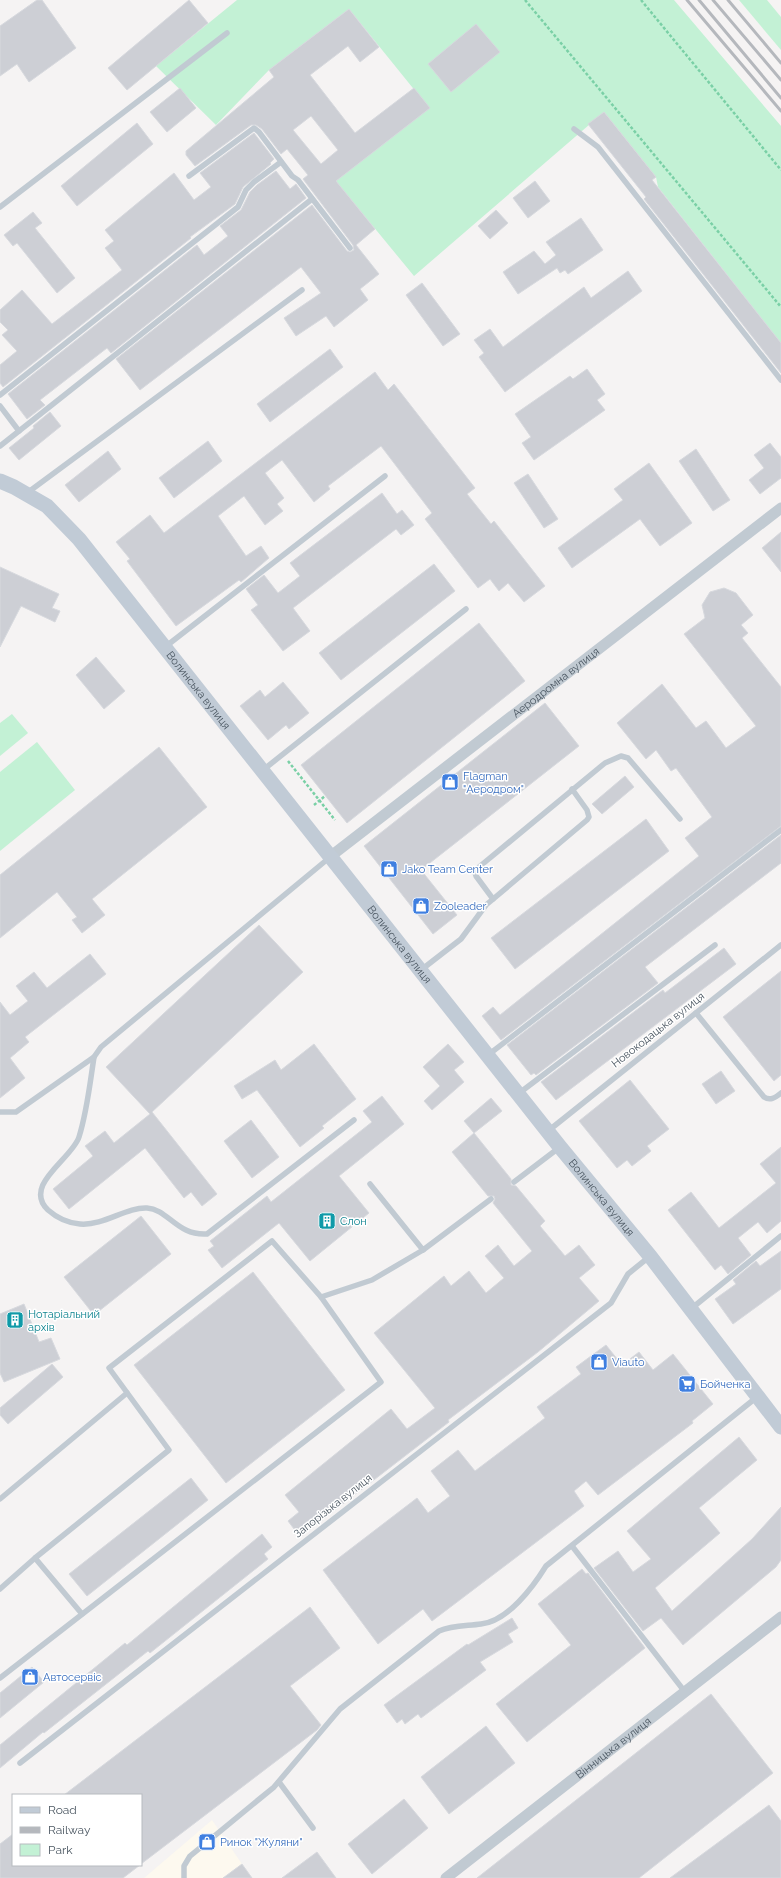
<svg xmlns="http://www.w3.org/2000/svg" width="781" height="1878" font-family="Raleway,sans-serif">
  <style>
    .commercial { fill: #fdf9ef }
    .green { fill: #c3f1d5 }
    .building { fill: #cdcfd5; stroke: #d7d9de; fill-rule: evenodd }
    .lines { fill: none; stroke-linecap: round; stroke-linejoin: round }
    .path { stroke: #7ad0a6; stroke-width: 2.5; stroke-dasharray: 3 2; stroke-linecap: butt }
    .lane { stroke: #c1cad2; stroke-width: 5.5 }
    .street { stroke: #c1cad2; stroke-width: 11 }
    .secondary { stroke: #c1cbd6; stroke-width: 15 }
    .rail { stroke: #b5b8bd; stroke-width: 3 }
    .labels { text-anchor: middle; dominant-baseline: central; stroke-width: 3; stroke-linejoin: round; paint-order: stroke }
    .street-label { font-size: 11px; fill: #4a5661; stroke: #fff }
    .shop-label { font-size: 11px; fill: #366cbe; stroke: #fff; text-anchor: start }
    .culture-label { font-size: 11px; fill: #0d838f; stroke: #fff; text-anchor: start }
  </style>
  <rect width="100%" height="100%" fill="#f5f3f3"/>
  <polygon class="commercial" points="212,1820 242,1864 223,1878 144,1878"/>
  <g class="green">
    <polygon points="237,0 674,0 781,126 781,343 658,187 656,177 604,112 414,276 335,180 429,108 349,9 269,70 216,125 156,66"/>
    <polygon points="739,0 767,0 781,17 781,50"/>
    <polygon points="12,714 28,733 0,756 0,723"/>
    <polygon points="37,742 75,790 0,851 0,772"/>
  </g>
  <g class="building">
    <polygon points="37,0 42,0 76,48 29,82 17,64 0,76 0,26"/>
    <polygon points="189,0 208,23 127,90 108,68"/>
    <path d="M349,9l30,38 -19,15 -12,-16 -38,29 45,58 59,-45 16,20 -94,73 39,48 -19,16 23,29 -19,15 8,11 -34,27 -8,-11 -30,20 -12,-18 37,-25 -20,-26 -161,123 -24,-31 196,-154 35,46 3,1 4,-2 -1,-5 -50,-66 5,-4 -21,-26 -6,5 -19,-25 -6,-4h-5l-56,41 -9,-11v-4l88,-74 -5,-7zM311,116l27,34 -17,14 -28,-34z"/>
    <polygon points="476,24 500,52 451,92 428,64"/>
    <polygon points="180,88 196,108 167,132 150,112"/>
    <polygon points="604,112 656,177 652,180 781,343 781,373 644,199 646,197 588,124"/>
    <polygon points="137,123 153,144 77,206 61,186"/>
    <polygon points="254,133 274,159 270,163 271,164 243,187 235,204 190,237 191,238 3,387 0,383 0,365 17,351 2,335 8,330 0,322 0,310 22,290 52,324 122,270 105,248 114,241 105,230 174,173 194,200 211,187 200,173"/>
    <polygon points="276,171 290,189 296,184 306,198 111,353 107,348 40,400 45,405 27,419 8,394 197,245 204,255 228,236 220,226 241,210 250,192 257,185"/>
    <polygon points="535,181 550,201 528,218 513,198"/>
    <polygon points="496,210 508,223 490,239 478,226"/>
    <polygon points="33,212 42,223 35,228 75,278 57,293 17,243 13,246 4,235"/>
    <polygon points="581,218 603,250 568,274 565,270 560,273 557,268 518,294 503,272 534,251 545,264 556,255 546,242"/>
    <polygon points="628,271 642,291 505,392 479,357 484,353 474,340 490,329 503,347 584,287 591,298"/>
    <polygon points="422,283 460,334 443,346 406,295"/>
    <polygon points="330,349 343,367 270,422 257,404"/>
    <polygon points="587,369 605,394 597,400 605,410 534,460 522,443 531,437 515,414 570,376 573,379"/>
    <polygon points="375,372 388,390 394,384 475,488 467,494 491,524 494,521 545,586 524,602 508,583 499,591 490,579 478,588 425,519 432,513 381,446 328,486 330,489 314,502 282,460 265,473 284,498 277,504 283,511 265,525 244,496 218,516 246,556 261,546 269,558 241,582 239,580 176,626 127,561 130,559 116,542 150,515 164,533"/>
    <polygon points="50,412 61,426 19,460 9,448 34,428 33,426"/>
    <polygon points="208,441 222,461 174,498 159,478"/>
    <polygon points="770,443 781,457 781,478 760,494 749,480 764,468 754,455"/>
    <polygon points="696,449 730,500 713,511 679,461"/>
    <polygon points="108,451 121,469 79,502 65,485"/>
    <polygon points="649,463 692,523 660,546 640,519 572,568 558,548 623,500 614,489"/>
    <polygon points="528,474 558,519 544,528 514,483"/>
    <polygon points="382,493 397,514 402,510 414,525 401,535 396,529 293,608 310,631 283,651 251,610 258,605 246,589 264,575 278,593 300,576 290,563"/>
    <polygon points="781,532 781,572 762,548"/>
    <polygon points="434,564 455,591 341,680 319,653"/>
    <polygon points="0,567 59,594 52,608 60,611 55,622 21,606 0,647"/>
    <polygon points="724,588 736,593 753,615 741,625 748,633 742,638 781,687 781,826 501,1040 482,1016 493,1007 500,1015 699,856 685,838 712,817 676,768 671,771 656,750 646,759 617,723 662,684 696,728 706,721 726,748 756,726 684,634 705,618 702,605 710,592"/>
    <polygon points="479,623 525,681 347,823 301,765"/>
    <polygon points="96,657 125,691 104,709 76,675"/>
    <polygon points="283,682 309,713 289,729 286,725 268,740 240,706 260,690 265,697"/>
    <polygon points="545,703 579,746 421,870 457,915 433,934 364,846"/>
    <polygon points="159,747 207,807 92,899 105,915 82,933 72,920 77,917 57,892 0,938 0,875"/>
    <polygon points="625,776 634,787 602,814 592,804"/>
    <polygon points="646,819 669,851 515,969 491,938"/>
    <polygon points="781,835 781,863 645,967 658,983 536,1075 534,1073 531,1075 507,1045"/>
    <polygon points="259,925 303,972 152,1112 217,1194 202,1206 191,1192 184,1198 145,1148 69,1209 53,1189 93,1156 85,1146 105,1131 114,1143 150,1114 106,1067"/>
    <polygon points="724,948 736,964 556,1100 541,1082 663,990 665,993"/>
    <polygon points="90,954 106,974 25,1037 29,1042 10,1058 25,1078 0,1098 0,1002 10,1015 28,1001 16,986 34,972 47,988"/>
    <polygon points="781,971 781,1075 774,1081 723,1017"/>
    <polygon points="314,1044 356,1099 322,1126 324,1128 300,1147 257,1090 242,1099 234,1086 275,1060 281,1070"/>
    <polygon points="448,1044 464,1062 454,1070 464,1082 432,1110 424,1101 440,1086 423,1067"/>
    <polygon points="721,1071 735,1091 716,1104 702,1084"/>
    <polygon points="630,1080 669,1129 647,1146 651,1151 632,1166 627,1160 617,1168 579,1121"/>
    <polygon points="382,1096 404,1124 339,1176 369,1213 310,1261 279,1223 222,1268 208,1250 214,1246 210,1241 267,1196 271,1202 372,1122 363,1111"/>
    <polygon points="491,1098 502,1111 474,1133 464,1121"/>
    <polygon points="251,1120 279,1157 252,1178 224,1141"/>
    <polygon points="474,1133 511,1179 511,1185 516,1186 545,1221 540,1226 565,1256 579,1245 595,1265 579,1278 599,1301 538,1352 448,1420 449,1422 300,1537 288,1521 299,1512 285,1495 391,1409 407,1429 435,1408 374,1333 444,1276 451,1286 469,1271 486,1293 504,1278 485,1256 498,1245 514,1266 532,1251 493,1203 495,1199 494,1196 488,1196 452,1152"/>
    <polygon points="781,1147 781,1221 767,1233 758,1222 738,1238 751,1255 728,1274 721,1265 715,1270 668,1210 691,1192 719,1228 776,1183 760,1164"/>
    <polygon points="141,1216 171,1254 94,1315 64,1277"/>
    <polygon points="781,1251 781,1289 733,1324 715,1299 736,1284 733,1280 756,1261 760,1266"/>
    <polygon points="253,1272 345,1390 226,1483 134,1365"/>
    <polygon points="24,1304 39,1342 51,1338 60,1359 4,1382 0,1373 0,1314"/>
    <polygon points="606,1345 622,1365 639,1352 653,1370 673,1354 713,1404 692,1421 693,1423 598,1495 586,1481 574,1491 584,1506 432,1621 423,1609 378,1644 323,1570 417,1498 428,1513 450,1496 431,1471 458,1450 475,1471 545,1418 537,1407 581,1374 576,1367"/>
    <polygon points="52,1364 63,1377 8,1424 0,1415 0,1408"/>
    <polygon points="739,1437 757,1460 699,1508 720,1533 655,1588 672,1611 752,1539 781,1507 781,1560 776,1567 683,1645 661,1618 643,1631 594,1568 618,1551 633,1572 651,1559 627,1531"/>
    <polygon points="191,1478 208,1500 87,1596 69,1574"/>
    <polygon points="262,1534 272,1547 264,1554 268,1559 150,1653 148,1651 44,1733 43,1732 0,1768 0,1745 125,1643 127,1645"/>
    <polygon points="582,1569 586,1574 588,1573 645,1648 527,1742 496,1704 571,1645 538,1604"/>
    <polygon points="310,1607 340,1648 290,1686 321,1725 317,1730 141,1864 141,1795 64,1795"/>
    <polygon points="512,1618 518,1628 508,1634 513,1642 480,1662 486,1670 421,1718 418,1714 405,1724 402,1719 397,1723 384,1705 467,1644 468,1645"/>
    <polygon points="32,1667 44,1682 0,1718 0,1693"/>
    <polygon points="711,1694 773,1773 667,1856 639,1878 477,1878"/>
    <polygon points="486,1726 515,1763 449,1814 421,1777"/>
    <polygon points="404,1799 428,1828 372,1874 348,1844"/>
    <polygon points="769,1805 781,1821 781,1878 670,1878"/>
    <polygon points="13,1834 13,1865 140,1865 123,1878 0,1878 0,1844"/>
    <polygon points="317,1852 336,1878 282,1878"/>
    <polygon points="242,1864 252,1878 223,1878"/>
  </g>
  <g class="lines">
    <g class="path">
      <polyline points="525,0 781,307"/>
      <polyline points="641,0 781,170"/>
      <polyline points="288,761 335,820"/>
      <polyline points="314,805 325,796"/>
    </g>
    <g class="lane">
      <polyline points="574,129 598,147 781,380"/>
      <polyline points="189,176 254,128 259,132 292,176 298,180 350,248"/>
      <polyline points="0,207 227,33"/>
      <polyline points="0,395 238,207 246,190 254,182 281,162"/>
      <polyline points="0,406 19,431"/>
      <polyline points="0,446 312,199"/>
      <polyline points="27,493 302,290"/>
      <polyline points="165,647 385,476"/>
      <polyline points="263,770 466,609"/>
      <path d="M329,858l-228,189 -7,10c-4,26 -7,55 -15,80 -7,22 -57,48 -31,73 9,8 19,13 32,14 24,2 46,-17 67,-16 21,1 30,28 60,26l147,-114"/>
      <polyline points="493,899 476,876 475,873 479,867 605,763 621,756 628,758 680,819"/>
      <polyline points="421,970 461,939 486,905 587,820 589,817 587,810 572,789"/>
      <path d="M696,1013l68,84c6,4 11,1 17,-4"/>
      <polyline points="488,1055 781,830"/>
      <polyline points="518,1094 715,945"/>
      <polyline points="0,1112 16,1112 94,1057"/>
      <polyline points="548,1131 781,945"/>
      <polyline points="514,1182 560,1147"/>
      <polyline points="370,1184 423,1250 491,1199"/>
      <polyline points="321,1297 372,1280 423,1250"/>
      <polyline points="692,1308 781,1236"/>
      <polyline points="0,1499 127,1393"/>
      <polyline points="572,1546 685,1692"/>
      <polyline points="35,1558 82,1614"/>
      <polyline points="0,1589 35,1558 169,1450 109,1368 272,1241 321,1297 381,1382 0,1678"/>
      <polyline points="20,1763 611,1303 628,1274 649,1257"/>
      <polyline points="279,1782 313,1828"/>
      <path d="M184,1878v-12l6,-10 84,-69 66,-78 99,-78c13,-6 28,-5 42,-7 27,-3 52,-37 65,-58l211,-169"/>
    </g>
    <g class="street">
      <path id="s1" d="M331,856l450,-348"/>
      <path id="s2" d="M446,1878l335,-261"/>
    </g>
    <path class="secondary" id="s3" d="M0,481l14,6 33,19 32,33 481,608 90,109 131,171"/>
    <g class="rail">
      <polyline points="687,0 781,111"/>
      <polyline points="699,0 781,98"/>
      <polyline points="713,0 781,80"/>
      <polyline points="728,0 781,63"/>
    </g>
  </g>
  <defs>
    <symbol id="shop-square" viewBox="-11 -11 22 22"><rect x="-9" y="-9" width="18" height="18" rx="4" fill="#3f7fe0" stroke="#fff"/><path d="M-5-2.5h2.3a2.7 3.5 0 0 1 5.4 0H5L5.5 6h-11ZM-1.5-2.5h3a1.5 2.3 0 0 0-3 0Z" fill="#fff"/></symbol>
    <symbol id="building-square" viewBox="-11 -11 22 22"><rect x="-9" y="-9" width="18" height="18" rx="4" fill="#0f9aa8" stroke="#fff"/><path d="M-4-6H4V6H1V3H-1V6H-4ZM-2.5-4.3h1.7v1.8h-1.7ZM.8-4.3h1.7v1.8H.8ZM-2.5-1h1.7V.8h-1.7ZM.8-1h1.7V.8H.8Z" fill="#fff"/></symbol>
    <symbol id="supermarket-square" viewBox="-11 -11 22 22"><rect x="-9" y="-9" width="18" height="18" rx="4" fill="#3f7fe0" stroke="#fff"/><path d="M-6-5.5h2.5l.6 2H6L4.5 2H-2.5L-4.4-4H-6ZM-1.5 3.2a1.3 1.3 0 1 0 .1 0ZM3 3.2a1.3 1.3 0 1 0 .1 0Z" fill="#fff"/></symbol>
  </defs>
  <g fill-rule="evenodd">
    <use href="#shop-square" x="440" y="772" width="20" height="20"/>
    <use href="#shop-square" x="379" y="859" width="20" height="20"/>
    <use href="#shop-square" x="411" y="896" width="20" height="20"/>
    <use href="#building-square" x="317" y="1211" width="20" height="20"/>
    <use href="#building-square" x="5" y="1310" width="20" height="20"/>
    <use href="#shop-square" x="589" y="1352" width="20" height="20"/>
    <use href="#supermarket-square" x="677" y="1374" width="20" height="20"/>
    <use href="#shop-square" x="20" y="1667" width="20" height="20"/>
    <use href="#shop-square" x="197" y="1832" width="20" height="20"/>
  </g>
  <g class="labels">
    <g class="street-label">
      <text stroke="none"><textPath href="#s1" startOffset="284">Аеродромна вулиця</textPath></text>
      <text stroke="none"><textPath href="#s3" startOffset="292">Волинська вулиця</textPath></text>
      <text stroke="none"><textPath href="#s3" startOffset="616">Волинська вулиця</textPath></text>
      <text transform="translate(658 1030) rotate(-38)">Новокодацька вулиця</text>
      <text stroke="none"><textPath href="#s3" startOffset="940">Волинська вулиця</textPath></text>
      <text transform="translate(333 1506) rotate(-38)">Запорізька вулиця</text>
      <text stroke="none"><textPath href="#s2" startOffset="212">Вінницька вулиця</textPath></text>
    </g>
    <g class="shop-label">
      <text x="463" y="776">Flagman<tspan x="463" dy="13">"Аеродром"</tspan></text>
      <text x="402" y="869">Jako Team Center</text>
      <text x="434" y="906">Zooleader</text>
      <text x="612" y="1362">Viauto</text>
      <text x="700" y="1384">Бойченка</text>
      <text x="43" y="1677">Автосервіс</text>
      <text x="220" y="1842">Ринок "Жуляни"</text>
    </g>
    <g class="culture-label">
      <text x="340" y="1221">Слон</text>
      <text x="28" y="1314">Нотаріальний<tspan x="28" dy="13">архів</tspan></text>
    </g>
  </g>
  <rect x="12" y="1794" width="130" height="72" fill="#ffffff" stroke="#b7bbc0"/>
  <rect x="20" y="1807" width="20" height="6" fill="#c1cbd6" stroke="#b7bbc0"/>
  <text x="48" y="1814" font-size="12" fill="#4a5661">Road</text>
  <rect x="20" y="1827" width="20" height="6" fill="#b5b8bd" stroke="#b7bbc0"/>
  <text x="48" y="1834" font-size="12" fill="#4a5661">Railway</text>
  <rect x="20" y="1844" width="20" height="12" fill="#c3f1d5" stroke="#b7bbc0"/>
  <text x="48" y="1854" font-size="12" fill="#4a5661">Park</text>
</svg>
